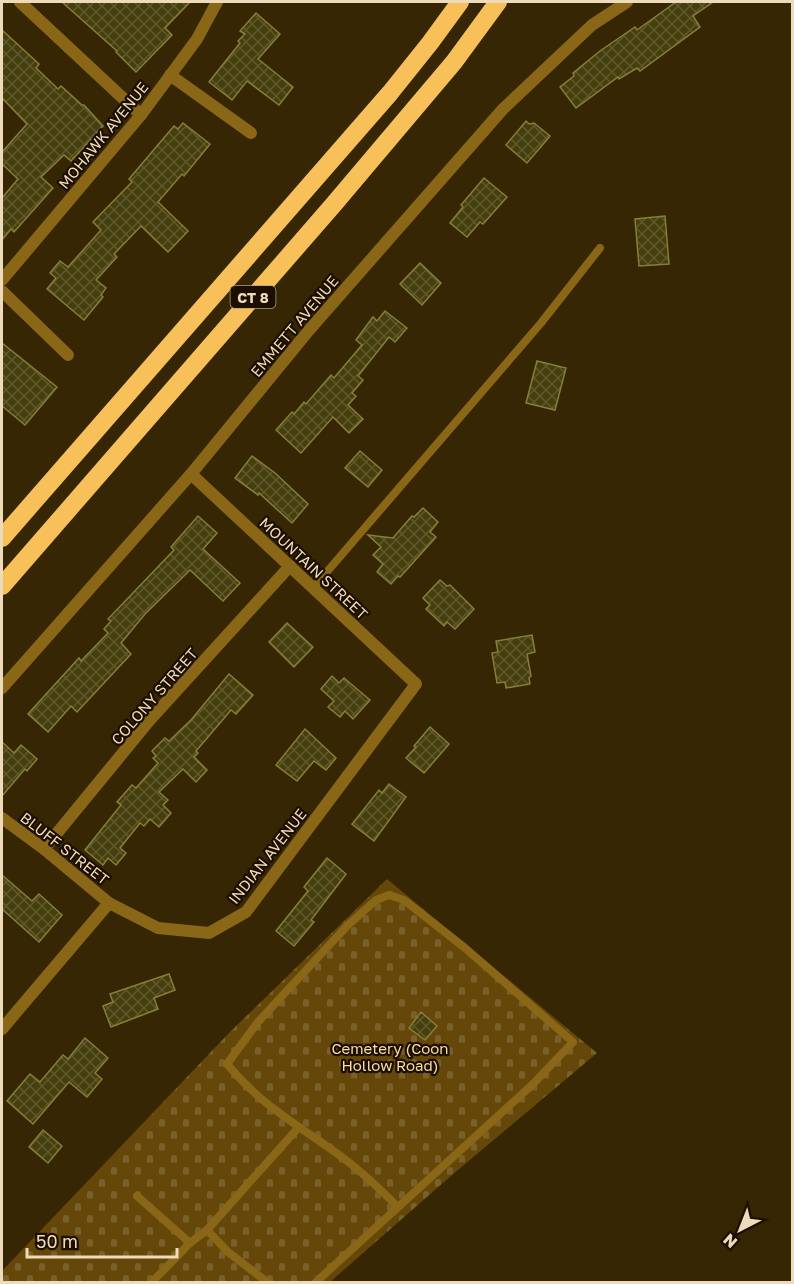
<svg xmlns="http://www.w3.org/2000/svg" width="794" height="1284" font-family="'Golos Text',sans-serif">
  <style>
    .cemetery { fill: url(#cemetery-stones) }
    .building { fill: url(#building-cross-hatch); stroke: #887e37; stroke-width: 1.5 }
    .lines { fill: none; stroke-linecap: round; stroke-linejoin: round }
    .service { stroke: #8a6617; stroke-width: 8 }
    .minor { stroke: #8a6617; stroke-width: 12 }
    .motorway { stroke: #f7c059; stroke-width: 18 }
    .labels { text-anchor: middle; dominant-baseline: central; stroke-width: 4.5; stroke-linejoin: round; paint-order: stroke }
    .shield { fill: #1c0f00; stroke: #af9e84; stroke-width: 1.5 }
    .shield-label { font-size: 14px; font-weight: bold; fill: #eedbbc }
    .street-label { font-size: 15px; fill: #eedbbc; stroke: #1c0f00 }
    .park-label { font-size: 15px; fill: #f9daa4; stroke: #1c0f00 }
  </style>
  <defs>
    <pattern id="cemetery-stones" width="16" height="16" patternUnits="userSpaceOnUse" patternTransform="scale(1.5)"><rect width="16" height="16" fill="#644709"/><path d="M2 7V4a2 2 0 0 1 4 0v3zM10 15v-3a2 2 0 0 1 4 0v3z" fill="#7a612b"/></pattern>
    <pattern id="building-cross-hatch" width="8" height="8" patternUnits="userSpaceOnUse" patternTransform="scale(1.5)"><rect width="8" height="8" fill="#453e0d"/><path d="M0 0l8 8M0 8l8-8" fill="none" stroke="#60592e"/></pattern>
  </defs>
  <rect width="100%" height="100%" fill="#372603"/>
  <polygon class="cemetery" points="387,879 597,1053 452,1175 330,1282 2,1282 2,1271 228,1034"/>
  <g class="building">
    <polygon points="62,2 190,2 165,28 172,35 136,72 116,52 117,51"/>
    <polygon points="676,2 713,2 693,16 700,27 640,71 637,68 619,79 618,77 576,108 560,87 574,76 573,73 600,51 635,27 637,30"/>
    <polygon points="256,13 280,34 258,59 293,87 279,105 247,81 232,100 209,82 240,43 238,41 245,34 240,31"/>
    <polygon points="2,30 39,64 36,68 58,89 61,86 82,105 84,105 103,126 71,161 64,155 41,177 53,188 14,232 11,229 2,240 2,198 18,179 2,164 2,152 27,124 2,98"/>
    <polygon points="526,121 529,124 534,123 550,136 527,163 506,145"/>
    <polygon points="183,123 210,144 184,176 182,174 158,202 188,231 168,252 141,226 114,254 117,257 96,280 106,288 101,295 103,297 84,320 47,289 56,278 50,273 60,261 68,267 101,230 93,222 132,182 129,179 174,126 178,129"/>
    <polygon points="484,178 507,197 483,224 480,222 467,237 450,223 463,207 461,205"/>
    <polygon points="665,216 669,264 639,266 635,219"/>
    <polygon points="420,263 441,283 422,305 400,284"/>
    <polygon points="385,311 407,328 395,342 389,337 358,376 363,380 352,393 356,396 348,405 363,419 349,433 333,417 301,453 276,430 292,412 294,414 304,402 306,404 331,375 334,378 362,345 356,340 373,317 377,321"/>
    <polygon points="2,343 57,387 25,425 2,406"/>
    <polygon points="537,361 566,368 555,410 526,403"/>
    <polygon points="360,451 382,470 368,487 345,468"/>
    <polygon points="252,456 275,473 308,504 292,523 259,493 258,495 235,478"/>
    <polygon points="423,508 438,522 430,532 436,537 400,577 398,576 391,584 377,572 383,564 373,555 381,547 368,535 393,538 412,516 414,517"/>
    <polygon points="198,516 217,533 203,549 240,583 223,601 190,570 145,614 121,643 131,654 77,712 71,706 48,732 28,714 79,658 81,661 108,633 104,629 111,621 108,619 174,550 171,547"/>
    <polygon points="440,580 447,586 450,585 474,609 455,629 447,622 444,626 426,609 430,605 423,598"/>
    <polygon points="287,623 313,647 294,667 269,642"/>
    <polygon points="532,635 535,652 527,654 531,676 529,678 530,684 506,688 505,682 497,683 492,653 498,652 496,641"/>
    <polygon points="229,674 253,695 236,714 231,710 196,751 198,753 194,757 207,770 196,782 183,769 159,792 168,800 163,805 171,813 159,827 150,819 144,826 140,823 120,848 126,853 116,865 108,858 103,865 85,850 121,805 117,802 132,785 136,788 158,763 153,758 156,756 152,751 165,738 169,741 191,720"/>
    <polygon points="332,676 339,683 344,678 370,700 353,719 345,711 340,717 328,707 334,701 321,689"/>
    <polygon points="430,727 449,744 424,773 406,758 416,747 414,746"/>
    <polygon points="305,729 336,758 326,770 314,761 297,781 276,765"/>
    <polygon points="2,742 14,753 21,745 37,759 27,771 25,769 2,796"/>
    <polygon points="389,784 406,797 374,841 352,824 379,790 382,793"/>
    <polygon points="327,858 346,874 311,920 314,922 294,946 276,931 308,891 304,887"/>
    <polygon points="2,875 32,901 39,894 62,915 39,942 2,909"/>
    <polygon points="169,974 175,990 154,998 158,1009 111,1027 103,1006 113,1002 110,994"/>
    <polygon points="421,1012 437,1026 425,1040 409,1028"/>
    <polygon points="85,1038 108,1058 95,1073 102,1079 87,1097 69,1082 33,1124 7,1101 30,1074 40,1082 63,1055 68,1059"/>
    <polygon points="43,1130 62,1146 48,1163 29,1147"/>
  </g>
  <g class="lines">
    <g class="service">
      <polyline points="313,588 541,323 600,248"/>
      <polyline points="137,1196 190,1243"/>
      <polyline points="207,1230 228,1252 267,1282"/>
      <polyline points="152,1282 190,1243 207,1230 298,1128"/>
      <path d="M316,1282l217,-198 40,-42 -108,-94 -61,-48 -15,-5 -13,5 -29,26 -89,96 -31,42c34,41 66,58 108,88 23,16 43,35 63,55"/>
    </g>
    <g class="minor">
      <polyline points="20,2 141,115"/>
      <polyline points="170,75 251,133"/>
      <polyline points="2,280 141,115 197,39 217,2"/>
      <polyline points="2,291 68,355"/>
      <polyline points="2,688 191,474 310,329 503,109 592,25 627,2"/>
      <polyline points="2,818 44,849 109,903"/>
      <polyline points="44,849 149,721 290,566"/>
      <polyline points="2,1029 109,903 158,928 209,933 246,912 416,684 191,474"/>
    </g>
    <g class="motorway">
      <polyline points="2,538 390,93 430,43 460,2"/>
      <polyline points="2,586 334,204 454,62 498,2"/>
    </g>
  </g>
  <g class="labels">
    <rect class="shield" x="230.5" y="286" width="45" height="22" rx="4.5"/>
    <g class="shield-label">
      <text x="253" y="297">CT 8</text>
    </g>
    <g class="street-label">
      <text transform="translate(103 135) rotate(-51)">MOHAWK AVENUE</text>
      <text transform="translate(294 326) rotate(-50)">EMMETT AVENUE</text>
      <text transform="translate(314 568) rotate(43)">MOUNTAIN STREET</text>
      <text transform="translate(154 696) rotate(-49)">COLONY STREET</text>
      <text transform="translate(65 848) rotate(38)">BLUFF STREET</text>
      <text transform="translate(267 856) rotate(-52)">INDIAN AVENUE</text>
    </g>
    <g class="park-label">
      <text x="390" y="1048">Cemetery (Coon<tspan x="390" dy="17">Hollow Road)</tspan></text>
    </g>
  </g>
  <rect width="794" height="1284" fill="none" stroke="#eedbbc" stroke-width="6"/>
  <g transform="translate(740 1230) rotate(222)" stroke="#1c0f00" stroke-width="4.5" paint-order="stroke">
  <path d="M0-4.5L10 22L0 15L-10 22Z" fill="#eedbbc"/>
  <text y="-9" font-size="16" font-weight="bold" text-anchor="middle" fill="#eedbbc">N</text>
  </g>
  <path d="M27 1248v9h150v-9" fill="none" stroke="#eedbbc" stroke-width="3"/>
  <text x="36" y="1248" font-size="18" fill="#eedbbc" stroke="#1c0f00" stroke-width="4.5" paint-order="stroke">50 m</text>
</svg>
